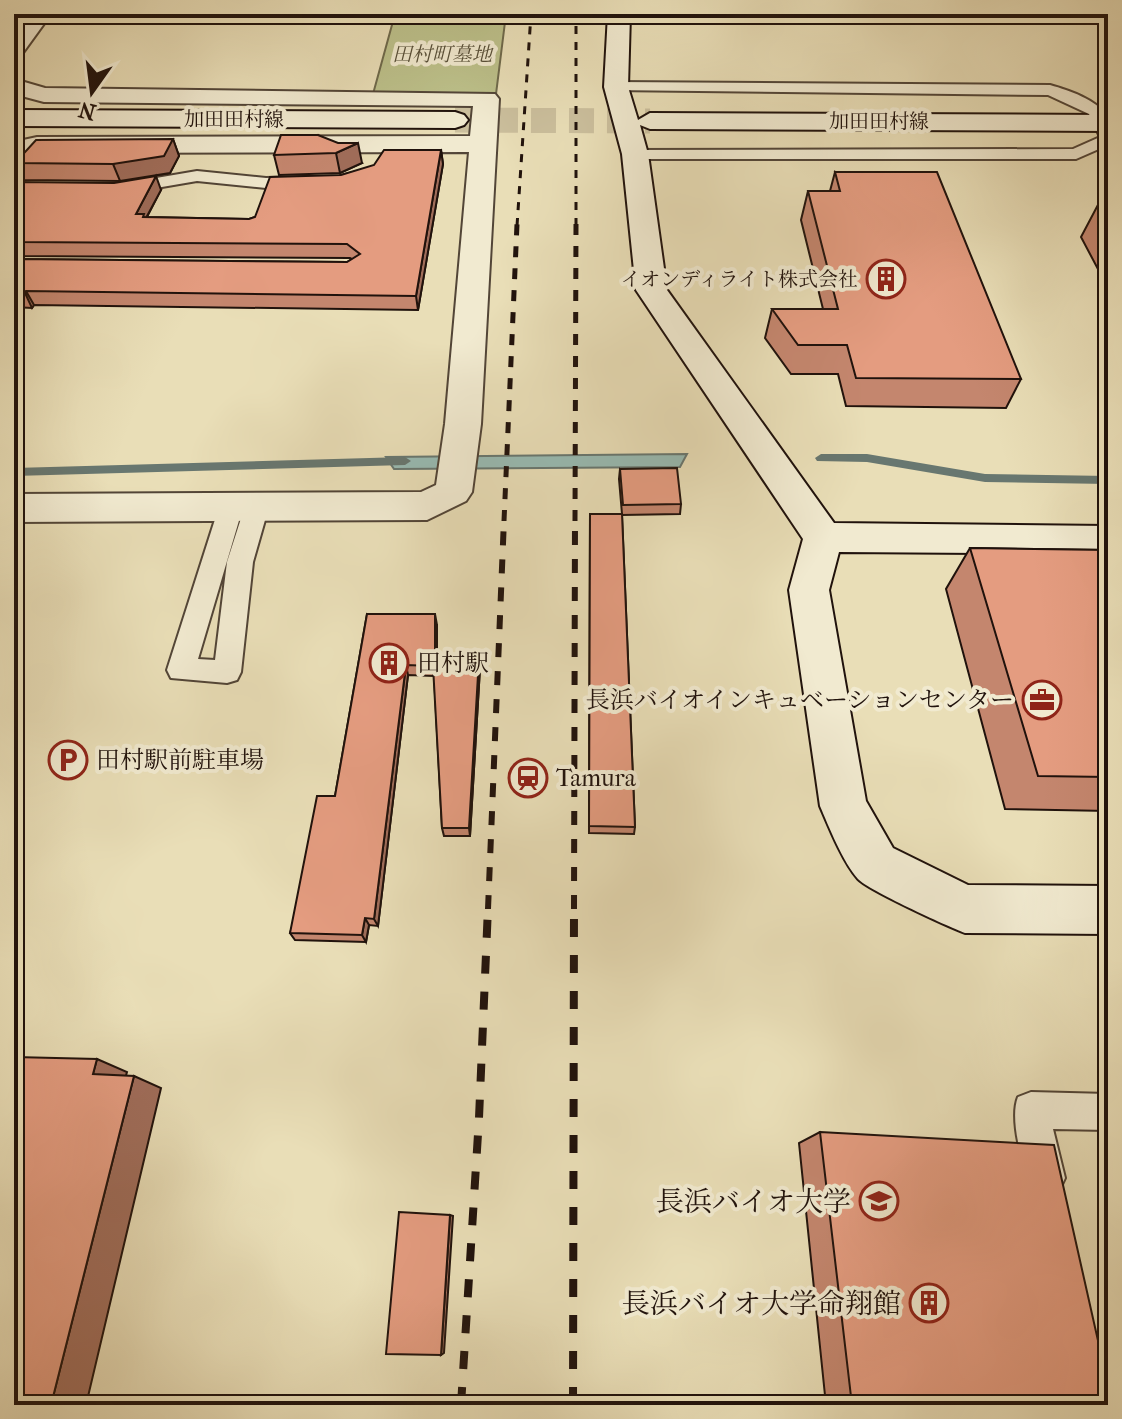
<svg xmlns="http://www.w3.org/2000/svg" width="1122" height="1419" font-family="'IM FELL French Canon','Noto Serif JP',serif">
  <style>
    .green { fill: #bcc08a; stroke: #6e694b; stroke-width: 2 }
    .water { fill: #98bbb3; stroke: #687770; stroke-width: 2 }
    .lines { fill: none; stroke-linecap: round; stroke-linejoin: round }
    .stream { fill: #687770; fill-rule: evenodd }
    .secondary-tunnel { stroke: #cbbf9d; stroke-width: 25; stroke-dasharray: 25 13; stroke-linecap: butt }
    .lane-casing { stroke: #524537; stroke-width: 4 }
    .street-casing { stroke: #524537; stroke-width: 4 }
    .secondary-casing { stroke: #20120c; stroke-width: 4 }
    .lane { fill: #f1ead0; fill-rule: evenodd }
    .street { fill: #f1ead0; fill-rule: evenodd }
    .secondary { fill: #f1ead0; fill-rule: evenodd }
    .rail-far3 { stroke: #20120c; stroke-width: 3; stroke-dasharray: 8 8; stroke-linecap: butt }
    .rail-far2 { stroke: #20120c; stroke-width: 5; stroke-dasharray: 11 11; stroke-linecap: butt }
    .rail-far1 { stroke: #20120c; stroke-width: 6; stroke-dasharray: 14 14; stroke-linecap: butt }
    .rail { stroke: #20120c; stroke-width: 8; stroke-dasharray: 18 18; stroke-linecap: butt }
    .wall { fill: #c4866e; stroke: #20120c; stroke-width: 2 }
    .shaded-wall { fill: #a06d5a; stroke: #20120c; stroke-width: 2 }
    .building { fill: #e49c80; stroke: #20120c; stroke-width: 2 }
    .labels { text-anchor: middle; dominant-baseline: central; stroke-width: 8; stroke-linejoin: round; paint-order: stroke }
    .far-park-label { font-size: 20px; font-style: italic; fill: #574f38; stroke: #f1ead0 }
    .far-street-label { font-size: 20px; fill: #20120c; stroke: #f1ead0 }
    .far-poi-label { font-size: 20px; fill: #20120c; stroke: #f1ead0; text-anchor: end }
    .poi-label { font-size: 24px; fill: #20120c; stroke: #f1ead0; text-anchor: start }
    .near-poi-label { font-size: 28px; fill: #20120c; stroke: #f1ead0; text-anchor: end }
  </style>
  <rect width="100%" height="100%" fill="#e9deb7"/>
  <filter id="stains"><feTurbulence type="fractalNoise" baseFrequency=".0025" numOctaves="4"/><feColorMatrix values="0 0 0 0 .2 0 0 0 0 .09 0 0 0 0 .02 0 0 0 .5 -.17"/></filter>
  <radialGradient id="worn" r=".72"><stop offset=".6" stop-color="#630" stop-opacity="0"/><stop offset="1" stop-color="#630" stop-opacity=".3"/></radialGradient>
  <polygon class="green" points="395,14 506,14 496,94 373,94"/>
  <polygon class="water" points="687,454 680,467 394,469 386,457"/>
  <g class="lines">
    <g class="stream">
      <polygon points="821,454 867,454 985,474 1108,476 1108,484 985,482 867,462 817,461 815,458"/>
      <polygon points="405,457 411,461 405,465 14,476 14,468"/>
    </g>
    <polyline class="secondary-tunnel" points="455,120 650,121"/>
    <defs>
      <g id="lane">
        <path d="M616,82l434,3c21,6 44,14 58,31v29l-32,14h-441l-6,-1 -3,-4 3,-4 444,-1 27,-12 -11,-23 -41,-19 -438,-5v-6z"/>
        <polygon points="197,171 266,178 305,177 314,182 305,187 266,188 197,181 121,194 112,189 121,184"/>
        <polygon points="257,497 265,500 269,506 253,562 241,672 237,680 227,683 171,678 167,670 219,507 223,501 231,498 239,501 243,507 198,659 215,660 227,562 245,506 249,500"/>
        <path d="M1031,1092l77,2v36l-55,-1 12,49 -6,13 -13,6 -13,-6c-10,-23 -24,-72 -15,-94z"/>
      </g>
      <g id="street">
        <polygon points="28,14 51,14 22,54 14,56 14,33"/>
        <polygon points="14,79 45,88 495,94 499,99 481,424 472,492 466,501 427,520 14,522 14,494 421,492 436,485 445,424 469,152 37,153 14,158 14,142 37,137 470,136 473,106 44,102 14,94"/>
      </g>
      <g id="secondary">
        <path d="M608,14h22l-2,73 10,33 12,-7 458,2v16l-458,-2 -10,-4 8,29 19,136 167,233 274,3v28l-269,-2 -10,38 37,211 27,47 75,37 140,1v48l-143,-1c-18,-7 -97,-43 -107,-54 -15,-17 -29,-52 -38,-73l-31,-216 14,-51 -167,-249 -14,-136 -18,-67z"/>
        <polygon points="14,110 455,112 464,115 468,120 464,125 455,128 14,126"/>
      </g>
    </defs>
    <use href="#lane" class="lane-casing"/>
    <use href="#street" class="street-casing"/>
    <use href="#secondary" class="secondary-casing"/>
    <use href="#lane" class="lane"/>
    <use href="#street" class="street"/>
    <use href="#secondary" class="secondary"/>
    <g class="rail-far3">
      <polyline points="517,226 531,14"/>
      <polyline points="576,226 576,14"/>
    </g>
    <g class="rail-far2">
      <polyline points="504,521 517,224"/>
      <polyline points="575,521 576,224"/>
    </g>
    <g class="rail-far1">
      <polyline points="488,909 504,519"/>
      <polyline points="574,909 575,519"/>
    </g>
    <g class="rail">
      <polyline points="461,1405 479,1118 488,907"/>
      <polyline points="573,1405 574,907"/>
    </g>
  </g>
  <g class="wall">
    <polygon points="318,135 362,163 340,173 279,175 274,155"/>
    <polygon points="173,139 179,156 170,173 120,181 23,180 15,163"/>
    <polygon points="441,150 443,164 418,310 34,305 32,308 14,307 14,259 347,262 352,259 350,258 14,256 14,182 161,190 147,217 249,219 255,217 341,175"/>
    <polygon points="835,172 1021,379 1006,408 846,406 838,374 791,374 765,338 772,309 823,309 801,220 808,191 830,191"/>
    <polygon points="1100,201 1108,201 1108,288 1081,237"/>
    <polygon points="620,469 681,504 680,514 622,515 635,827 634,834 589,833 590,514 622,514 619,479"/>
    <polygon points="970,548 1108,550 1108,811 1005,809 946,589"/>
    <polygon points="367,614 437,625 437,657 479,658 480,668 470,836 444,836 442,828 434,676 408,675 378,926 369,925 366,942 295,940 290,933 335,796"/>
    <polygon points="820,1132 1108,1405 826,1405 799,1143"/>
    <polygon points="1108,1153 1108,1188 1099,1155"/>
  </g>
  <g class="shaded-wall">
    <polygon points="173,139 179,156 170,173 120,181 113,164"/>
    <polygon points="358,143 362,163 340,173 336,153"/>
    <polygon points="441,150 443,164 418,310 416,296"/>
    <polygon points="156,176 161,190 146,218 136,214"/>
    <polygon points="26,291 34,305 32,308 25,293"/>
    <polygon points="435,614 437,625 437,667 435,657"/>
    <polygon points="479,658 480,668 470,836 469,828"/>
    <polygon points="406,665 408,675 378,926 374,919"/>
    <polygon points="365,918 369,925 366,942 362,935"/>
    <polygon points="97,1059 127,1072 123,1086 93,1074"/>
    <polygon points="134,1076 161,1088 86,1405 51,1405"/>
    <polygon points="450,1215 453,1216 444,1353 441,1355"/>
  </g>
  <g class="building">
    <polygon points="281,135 318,135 338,143 358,143 336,153 274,155"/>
    <polygon points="173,139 164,156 113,164 15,163 36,140"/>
    <polygon points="384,150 441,150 416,296 26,291 25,293 14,293 14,259 347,262 360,254 347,244 14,242 14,182 114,183 156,176 136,214 144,214 143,217 249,219 255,217 270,177 341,175 374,165"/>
    <polygon points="835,172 937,172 1021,379 856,378 847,345 798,345 772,309 838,309 808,191 840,191"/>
    <polygon points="1100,201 1108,201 1108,216"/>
    <polygon points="677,468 681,504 623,505 620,469"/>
    <polygon points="590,514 622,514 635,827 589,826"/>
    <polygon points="970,548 1108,550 1108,777 1038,776"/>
    <polygon points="367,614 435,614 435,657 479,658 469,828 442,828 433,666 406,665 374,919 365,918 362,935 290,933 317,796 335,796"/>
    <polygon points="14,1057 97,1059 93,1074 134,1076 51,1405 14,1405"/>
    <polygon points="820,1132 1054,1145 1108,1385 1108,1405 852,1405"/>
    <polygon points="399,1212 450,1215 441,1355 386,1354"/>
  </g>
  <defs>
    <symbol id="building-ring" viewBox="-11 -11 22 22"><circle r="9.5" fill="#f1ead0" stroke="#8f2418" stroke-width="1.5"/><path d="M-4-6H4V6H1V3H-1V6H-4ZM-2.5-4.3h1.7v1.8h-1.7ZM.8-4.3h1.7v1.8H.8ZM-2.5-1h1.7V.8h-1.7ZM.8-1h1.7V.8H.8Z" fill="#8f2418"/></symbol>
    <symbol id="office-ring" viewBox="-11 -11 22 22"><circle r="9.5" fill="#f1ead0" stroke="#8f2418" stroke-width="1.5"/><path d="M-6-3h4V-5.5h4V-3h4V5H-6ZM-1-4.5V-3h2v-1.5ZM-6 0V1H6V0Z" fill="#8f2418"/></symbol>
    <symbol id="parking-ring" viewBox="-11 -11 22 22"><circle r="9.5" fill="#f1ead0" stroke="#8f2418" stroke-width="1.5"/><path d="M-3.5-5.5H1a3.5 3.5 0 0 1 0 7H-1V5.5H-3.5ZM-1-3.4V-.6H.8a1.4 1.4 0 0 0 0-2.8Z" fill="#8f2418"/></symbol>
    <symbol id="station-ring" viewBox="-11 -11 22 22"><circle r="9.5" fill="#f1ead0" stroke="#8f2418" stroke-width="1.5"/><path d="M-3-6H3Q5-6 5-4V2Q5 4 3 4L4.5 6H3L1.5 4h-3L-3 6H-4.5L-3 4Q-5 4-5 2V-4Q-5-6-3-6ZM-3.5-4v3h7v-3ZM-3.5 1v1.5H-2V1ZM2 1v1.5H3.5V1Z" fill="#8f2418"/></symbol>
    <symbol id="university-ring" viewBox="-11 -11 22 22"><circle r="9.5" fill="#f1ead0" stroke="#8f2418" stroke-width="1.5"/><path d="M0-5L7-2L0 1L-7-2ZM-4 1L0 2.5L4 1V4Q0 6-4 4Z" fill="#8f2418"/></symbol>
  </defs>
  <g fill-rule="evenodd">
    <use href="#building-ring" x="864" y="257" width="44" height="44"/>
    <use href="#building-ring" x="367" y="641" width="44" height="44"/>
    <use href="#office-ring" x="1020" y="678" width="44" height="44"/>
    <use href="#parking-ring" x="46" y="738" width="44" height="44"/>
    <use href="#station-ring" x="506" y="756" width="44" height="44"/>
    <use href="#university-ring" x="857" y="1179" width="44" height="44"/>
    <use href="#building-ring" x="907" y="1281" width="44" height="44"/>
  </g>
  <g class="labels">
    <g class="far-park-label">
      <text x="442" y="54">田村町墓地</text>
    </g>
    <g class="far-street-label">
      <text x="234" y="119">加田田村線</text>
      <text x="879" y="121">加田田村線</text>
    </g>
    <g class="far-poi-label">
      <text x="858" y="279">イオンディライト株式会社</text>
    </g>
    <g class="poi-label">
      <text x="417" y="663">田村駅</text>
      <text x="1014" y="700" text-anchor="end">長浜バイオインキュベーションセンター</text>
      <text x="96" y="760">田村駅前駐車場</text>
      <text x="556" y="778">Tamura</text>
    </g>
    <g class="near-poi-label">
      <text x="851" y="1201">長浜バイオ大学</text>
      <text x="901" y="1303">長浜バイオ大学命翔館</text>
    </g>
  </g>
  <rect width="1122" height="1419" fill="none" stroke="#e9deb7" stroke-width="48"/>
  <rect x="16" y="16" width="1090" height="1387" fill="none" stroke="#20120c" stroke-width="4"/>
  <rect x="24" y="24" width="1074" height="1371" fill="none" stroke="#20120c" stroke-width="2"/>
  <g transform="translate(92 92) rotate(194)" stroke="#f1ead0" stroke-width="6" paint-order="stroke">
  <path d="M0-6L14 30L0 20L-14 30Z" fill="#20120c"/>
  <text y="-12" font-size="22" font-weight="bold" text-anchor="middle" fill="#20120c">N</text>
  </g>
  <rect width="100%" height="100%" filter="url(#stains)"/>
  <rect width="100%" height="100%" fill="url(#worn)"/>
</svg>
